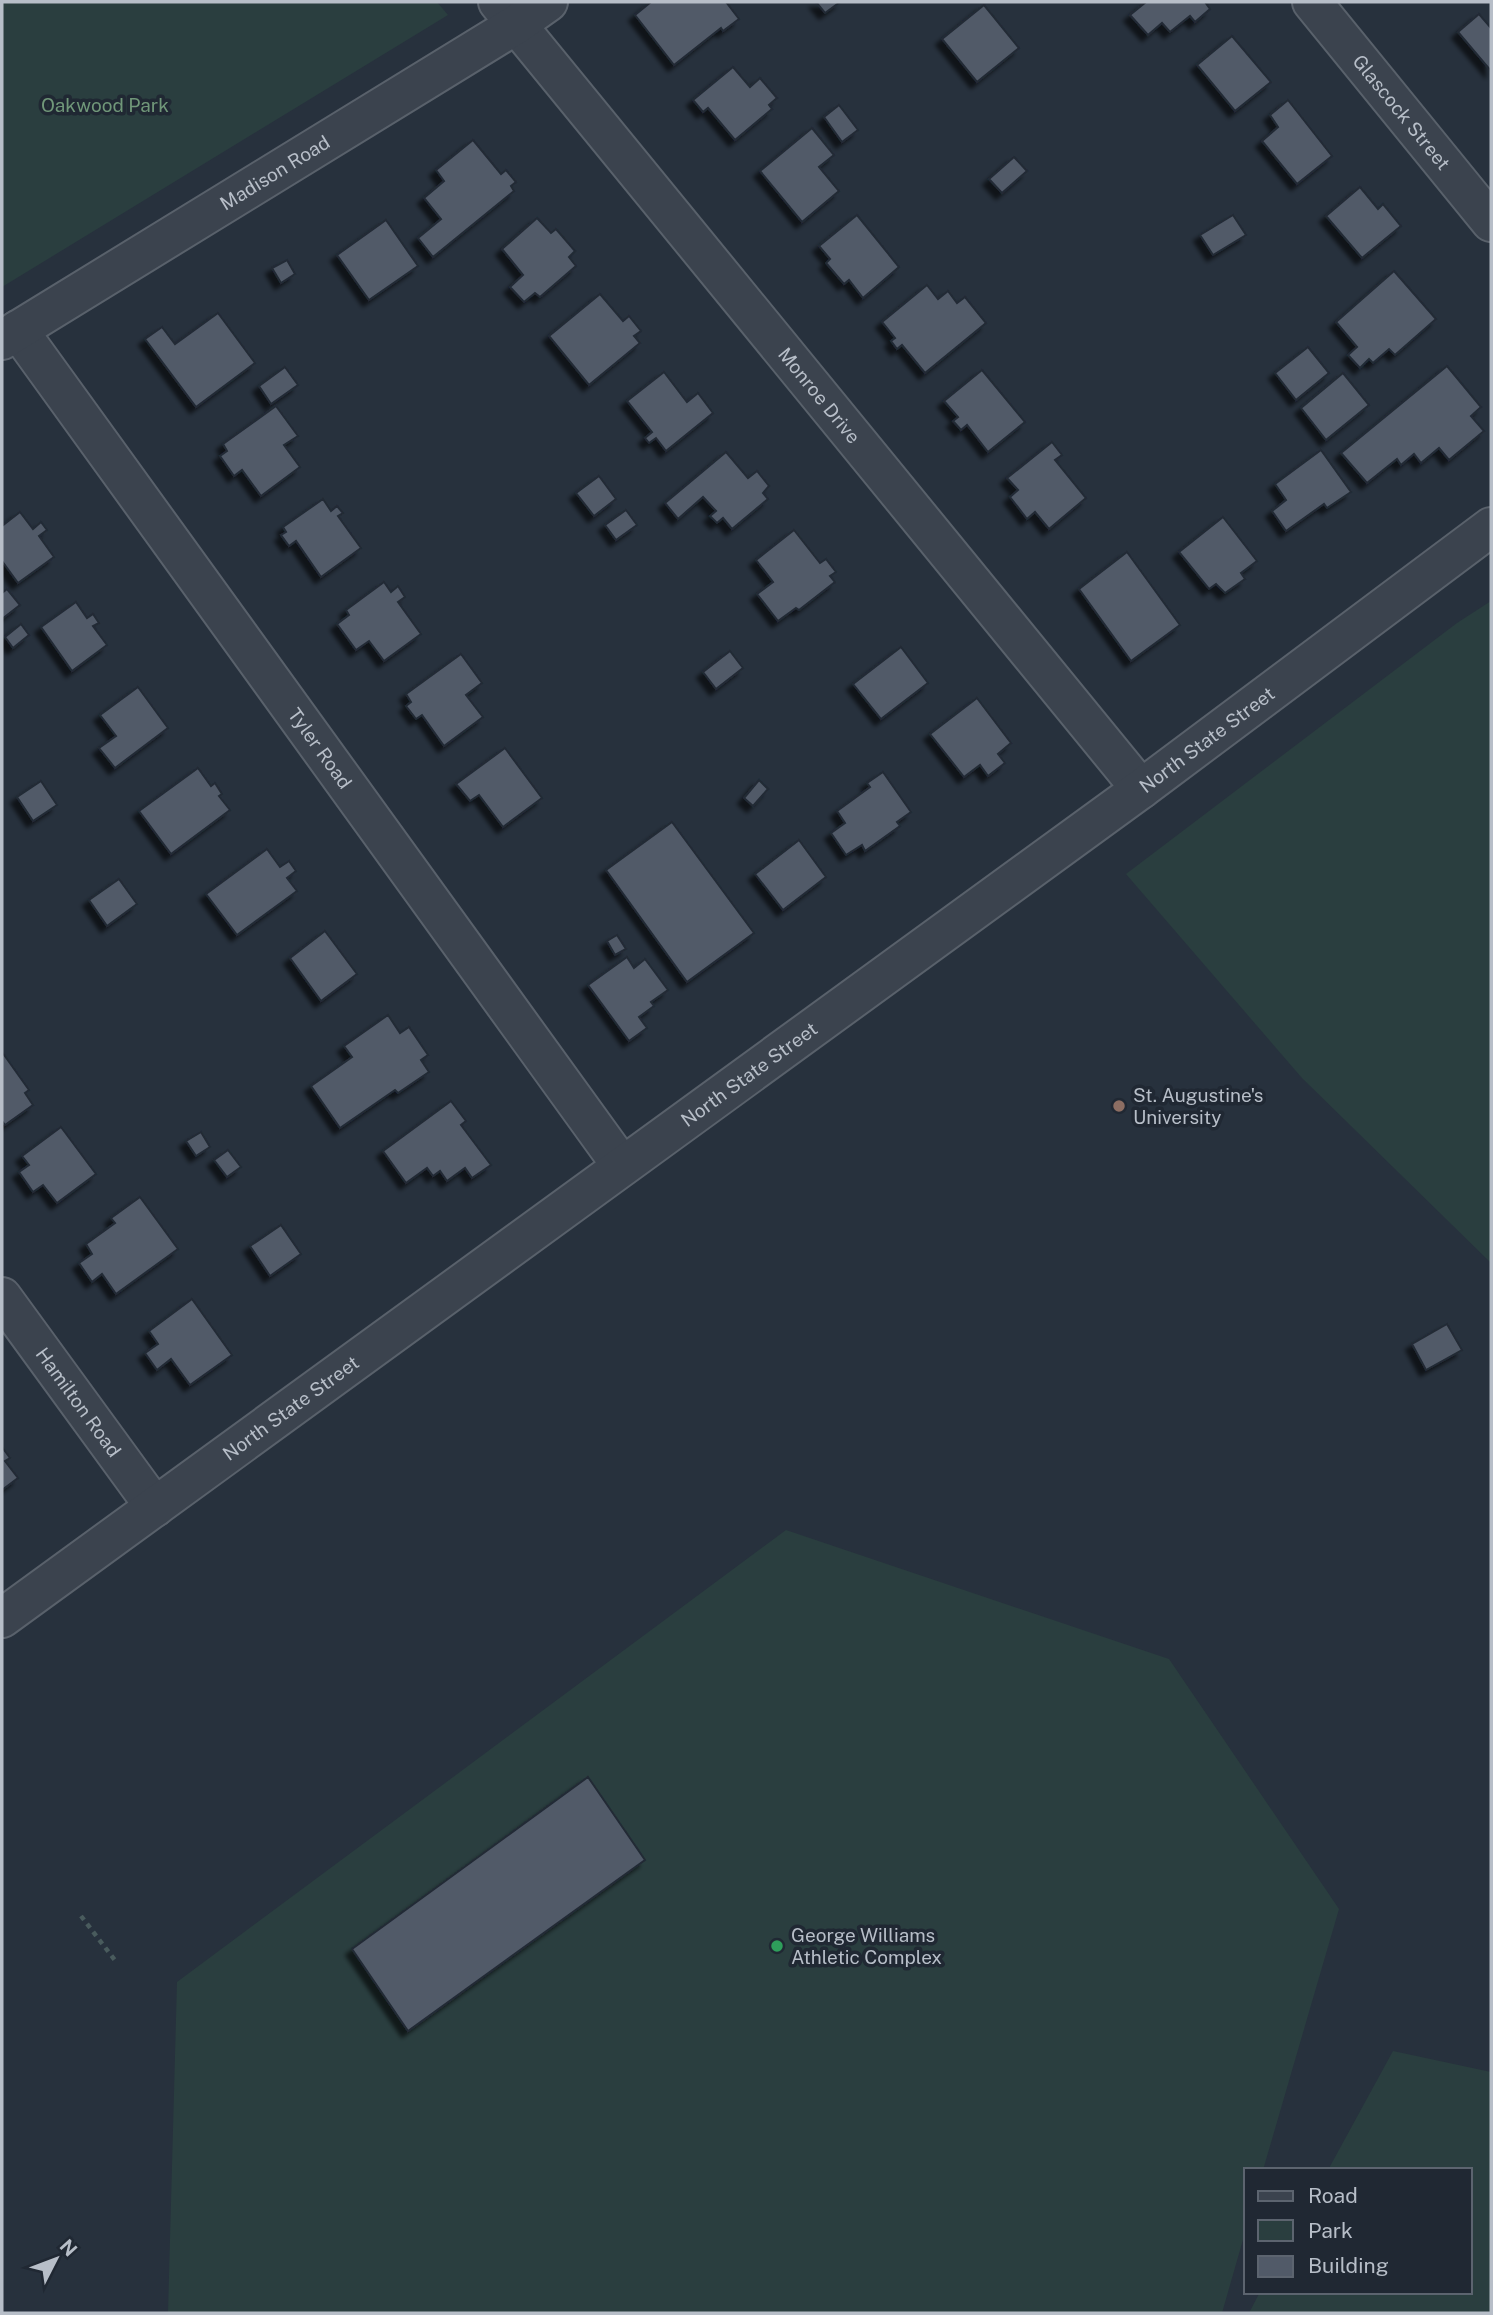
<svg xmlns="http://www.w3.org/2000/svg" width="1493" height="2315" font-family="'Public Sans',sans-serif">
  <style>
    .green { fill: #2a3e3f }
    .building { fill: #515a68; stroke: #222a35; stroke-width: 2; filter: url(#shadow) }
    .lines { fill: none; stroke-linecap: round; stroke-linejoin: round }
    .minor-casing { stroke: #59616b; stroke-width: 42 }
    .path { stroke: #495b5d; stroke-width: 4.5; stroke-dasharray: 5 5; stroke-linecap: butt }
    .minor { stroke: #3b434e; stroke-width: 38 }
    .education-dot { fill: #8d6e63; stroke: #202833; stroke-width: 2.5 }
    .leisure-dot { fill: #2e9e5b; stroke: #202833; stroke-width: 2.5 }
    .labels { text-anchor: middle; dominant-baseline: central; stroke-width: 7; stroke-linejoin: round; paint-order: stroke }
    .park-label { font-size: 19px; fill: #709779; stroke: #202833 }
    .street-label { font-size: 19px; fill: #b7bec8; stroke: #202833 }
    .poi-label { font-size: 19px; fill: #b7bec8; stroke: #202833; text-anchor: start }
  </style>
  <defs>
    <filter id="shadow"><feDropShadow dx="-6" dy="6" stdDeviation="2" flood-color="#0009"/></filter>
  </defs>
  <rect width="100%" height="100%" fill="#27313d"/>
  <g class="green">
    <polygon points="2,2 437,2 448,15 2,287"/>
    <polygon points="1491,601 1491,1263 1302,1078 1126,874 1457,623"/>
    <polygon points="786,1530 1169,1659 1339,1909 1263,2170 1246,2170 1246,2229 1222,2313 168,2313 177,1982"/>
    <polygon points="1393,2051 1491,2072 1491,2313 1249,2313 1260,2292 1470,2292 1470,2170 1328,2170"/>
  </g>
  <g class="building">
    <polygon points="651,2 726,2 739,19 723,31 721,28 674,65 635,15"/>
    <polygon points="816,2 840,2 825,13"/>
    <polygon points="1146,2 1205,2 1210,9 1195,22 1190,16 1170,32 1162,23 1148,35 1130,15"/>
    <polygon points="984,5 1019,48 977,82 942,39"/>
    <polygon points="1479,14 1491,28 1491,71 1458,32"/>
    <polygon points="1232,36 1271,82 1235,111 1197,65"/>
    <polygon points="733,67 750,87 760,78 777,98 769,105 772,109 735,140 708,108 703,112 693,100"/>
    <polygon points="1288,100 1332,156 1297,184 1262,141 1278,127 1270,115"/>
    <polygon points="839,105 858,130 842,142 824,117"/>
    <polygon points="812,128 834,155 819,167 839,191 802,222 760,171"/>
    <polygon points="473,140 501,174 506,170 516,182 511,186 514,191 433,257 418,238 441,219 424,198 444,181 436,170"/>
    <polygon points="1014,157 1027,171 1002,193 989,179"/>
    <polygon points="1360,187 1378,209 1383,204 1401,226 1362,258 1326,216"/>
    <polygon points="857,215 899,267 863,298 849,280 844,284 826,263 830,259 819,246"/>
    <polygon points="1233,215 1246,235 1213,255 1200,235"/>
    <polygon points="537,218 551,233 556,229 575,251 569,257 576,266 540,297 535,293 524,302 510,287 523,275 502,249"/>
    <polygon points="386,220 418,266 369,300 337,255"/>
    <polygon points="287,260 295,274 281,283 272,268"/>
    <polygon points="1394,271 1436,319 1395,355 1389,349 1373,363 1369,359 1360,368 1348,355 1357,347 1336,322"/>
    <polygon points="927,285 938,299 948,291 957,303 965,297 986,323 925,373 902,345 897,349 891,341 895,338 882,322"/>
    <polygon points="600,294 623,321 629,316 641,331 634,336 640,343 589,385 549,336"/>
    <polygon points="218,313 255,363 196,407 145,339 162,327 175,344"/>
    <polygon points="1308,347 1329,373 1296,400 1275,373"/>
    <polygon points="1447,366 1481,407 1471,416 1484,431 1449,460 1439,448 1421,463 1414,454 1401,465 1397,459 1367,483 1341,453"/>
    <polygon points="285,367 298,385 271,404 259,386"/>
    <polygon points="982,370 1025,422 988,452 967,425 961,430 953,421 958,417 944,401"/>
    <polygon points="664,372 687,402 698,393 713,413 666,451 656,438 649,443 645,438 652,432 627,401"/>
    <polygon points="1343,373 1369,405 1326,440 1301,408"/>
    <polygon points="276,406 298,436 284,445 300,467 261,496 242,470 234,476 220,456 227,451 223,444"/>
    <polygon points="1052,442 1062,455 1055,460 1086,498 1049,529 1035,512 1027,519 1010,497 1018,490 1007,478"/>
    <polygon points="1321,450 1351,492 1327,508 1324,504 1286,531 1272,511 1286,500 1275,484"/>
    <polygon points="726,452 748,478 757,471 769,486 763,493 768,499 732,529 723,518 717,523 710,516 716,511 703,497 678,519 665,503"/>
    <polygon points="599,476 616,499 594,516 576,493"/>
    <polygon points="323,499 331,511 337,506 343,513 338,516 361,548 321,577 296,541 289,546 281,535 286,532 283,527"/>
    <polygon points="626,510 637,525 616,540 605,525"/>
    <polygon points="20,512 33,529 41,522 47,530 39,536 54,557 18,583 2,561 2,526"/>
    <polygon points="1223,517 1257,561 1241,573 1245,579 1225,593 1216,584 1209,589 1179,552"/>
    <polygon points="794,530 820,563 826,559 836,572 830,576 835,582 799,610 796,608 778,621 757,594 773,582 756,560"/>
    <polygon points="1127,552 1180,625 1131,661 1079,589"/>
    <polygon points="384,582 391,592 398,586 405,597 398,602 421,634 384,661 369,641 356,650 337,624 349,615 346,610"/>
    <polygon points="7,589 20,605 2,619 2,593"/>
    <polygon points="76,602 87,618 93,614 99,623 93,626 107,645 72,671 41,627"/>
    <polygon points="21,624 29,635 13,648 5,637"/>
    <polygon points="901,647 928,683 881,719 853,684"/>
    <polygon points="730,651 743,668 716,689 703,672"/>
    <polygon points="461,654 482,683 466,695 483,717 444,746 422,715 416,719 406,706 411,702 406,694"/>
    <polygon points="138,687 168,728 115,768 99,748 116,736 100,715"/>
    <polygon points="977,698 1011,743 998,754 1005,763 988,776 980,765 964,777 930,734"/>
    <polygon points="505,748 542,798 503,827 479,795 470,801 456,784"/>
    <polygon points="198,768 211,786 215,783 222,794 219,796 230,810 171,854 139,811"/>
    <polygon points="883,772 911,812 897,822 900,826 865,851 862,845 846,855 831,833 845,823 837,811 870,787 867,783"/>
    <polygon points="759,780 768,789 753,806 744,798"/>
    <polygon points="41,781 57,805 33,821 17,797"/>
    <polygon points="672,822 754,933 687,982 606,870"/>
    <polygon points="799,840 826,877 783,910 755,874"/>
    <polygon points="267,849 280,867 289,861 296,871 287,878 297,891 237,935 206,894"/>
    <polygon points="119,879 137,904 107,926 89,900"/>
    <polygon points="325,931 357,974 321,1001 290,958"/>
    <polygon points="617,935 626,949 615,955 607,941"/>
    <polygon points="627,957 634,968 645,959 668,990 651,1002 654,1006 639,1017 647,1028 629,1041 588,985"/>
    <polygon points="388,1015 400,1033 409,1027 428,1055 421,1060 429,1072 398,1093 395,1090 340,1128 311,1086 352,1057 344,1046"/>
    <polygon points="2,1052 29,1090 25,1093 33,1105 5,1125 2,1121"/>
    <polygon points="451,1101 466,1121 461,1125 491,1165 472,1178 465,1168 447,1181 440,1171 433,1176 427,1168 406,1183 383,1151"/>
    <polygon points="61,1127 96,1174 57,1203 43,1185 33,1192 19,1172 29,1165 22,1156"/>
    <polygon points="201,1132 210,1147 196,1156 186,1141"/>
    <polygon points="228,1150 241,1167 227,1177 214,1160"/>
    <polygon points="140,1197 178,1249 116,1294 102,1274 92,1282 79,1263 92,1254 86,1244 115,1223 111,1218"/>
    <polygon points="281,1225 301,1254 270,1276 250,1246"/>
    <polygon points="192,1299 232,1355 190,1385 171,1359 157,1370 145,1353 158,1344 149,1331"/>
    <polygon points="1447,1324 1462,1350 1426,1370 1412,1344"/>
    <polygon points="2,1447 10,1458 5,1461 18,1478 2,1490"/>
    <polygon points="588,1777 645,1860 408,2031 352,1949"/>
  </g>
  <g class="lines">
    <defs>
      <g id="minor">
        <path id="s1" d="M498,2l643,787"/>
        <path id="s2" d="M1312,2l179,220"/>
        <path id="s3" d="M18,330l604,836"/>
        <path id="s4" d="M2,340l515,-316 31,-22"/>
        <path id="s5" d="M2,1297l153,210"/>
        <path id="s6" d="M2,1618l1139,-829 350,-262"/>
      </g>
    </defs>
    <use href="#minor" class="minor-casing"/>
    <polyline class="path" points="81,1916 117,1963"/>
    <use href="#minor" class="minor"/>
  </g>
  <circle class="education-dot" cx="1119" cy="1106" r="7"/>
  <circle class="leisure-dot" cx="777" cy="1946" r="7"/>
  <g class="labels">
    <g class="park-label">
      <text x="105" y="105">Oakwood Park</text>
    </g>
    <g class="street-label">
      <text stroke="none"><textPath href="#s2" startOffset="142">Glascock Street</textPath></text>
      <text stroke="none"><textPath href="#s4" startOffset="320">Madison Road</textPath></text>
      <text stroke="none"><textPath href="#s1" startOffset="508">Monroe Drive</textPath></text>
      <text stroke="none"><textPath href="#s6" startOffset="1491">North State Street</textPath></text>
      <text stroke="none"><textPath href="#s3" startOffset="516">Tyler Road</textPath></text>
      <text stroke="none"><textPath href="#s6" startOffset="924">North State Street</textPath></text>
      <text stroke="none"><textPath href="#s5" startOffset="130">Hamilton Road</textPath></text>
      <text stroke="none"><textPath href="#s6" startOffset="357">North State Street</textPath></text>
    </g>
    <g class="poi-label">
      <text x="1133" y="1095">St. Augustine's<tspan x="1133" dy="22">University</tspan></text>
      <text x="791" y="1935">George Williams<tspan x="791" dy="22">Athletic Complex</tspan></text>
    </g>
  </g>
  <rect width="1493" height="2315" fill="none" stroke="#b7bec8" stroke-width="7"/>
  <rect x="1244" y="2168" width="228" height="126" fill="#202833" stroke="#5c646f" stroke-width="2"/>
  <rect x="1258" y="2191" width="35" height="10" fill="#3b434e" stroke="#5c646f" stroke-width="2"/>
  <text x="1308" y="2203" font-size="21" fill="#b7bec8">Road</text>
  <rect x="1258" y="2220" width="35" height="21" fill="#2a3e3f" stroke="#5c646f" stroke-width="2"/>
  <text x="1308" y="2238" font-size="21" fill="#b7bec8">Park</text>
  <rect x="1258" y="2256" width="35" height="21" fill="#515a68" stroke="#5c646f" stroke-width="2"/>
  <text x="1308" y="2273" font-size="21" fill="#b7bec8">Building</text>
  <g transform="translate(56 2259) rotate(48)" stroke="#202833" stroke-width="5" paint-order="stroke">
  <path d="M0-5L12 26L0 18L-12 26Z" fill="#b7bec8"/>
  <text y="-10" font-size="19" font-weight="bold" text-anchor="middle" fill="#b7bec8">N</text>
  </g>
</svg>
